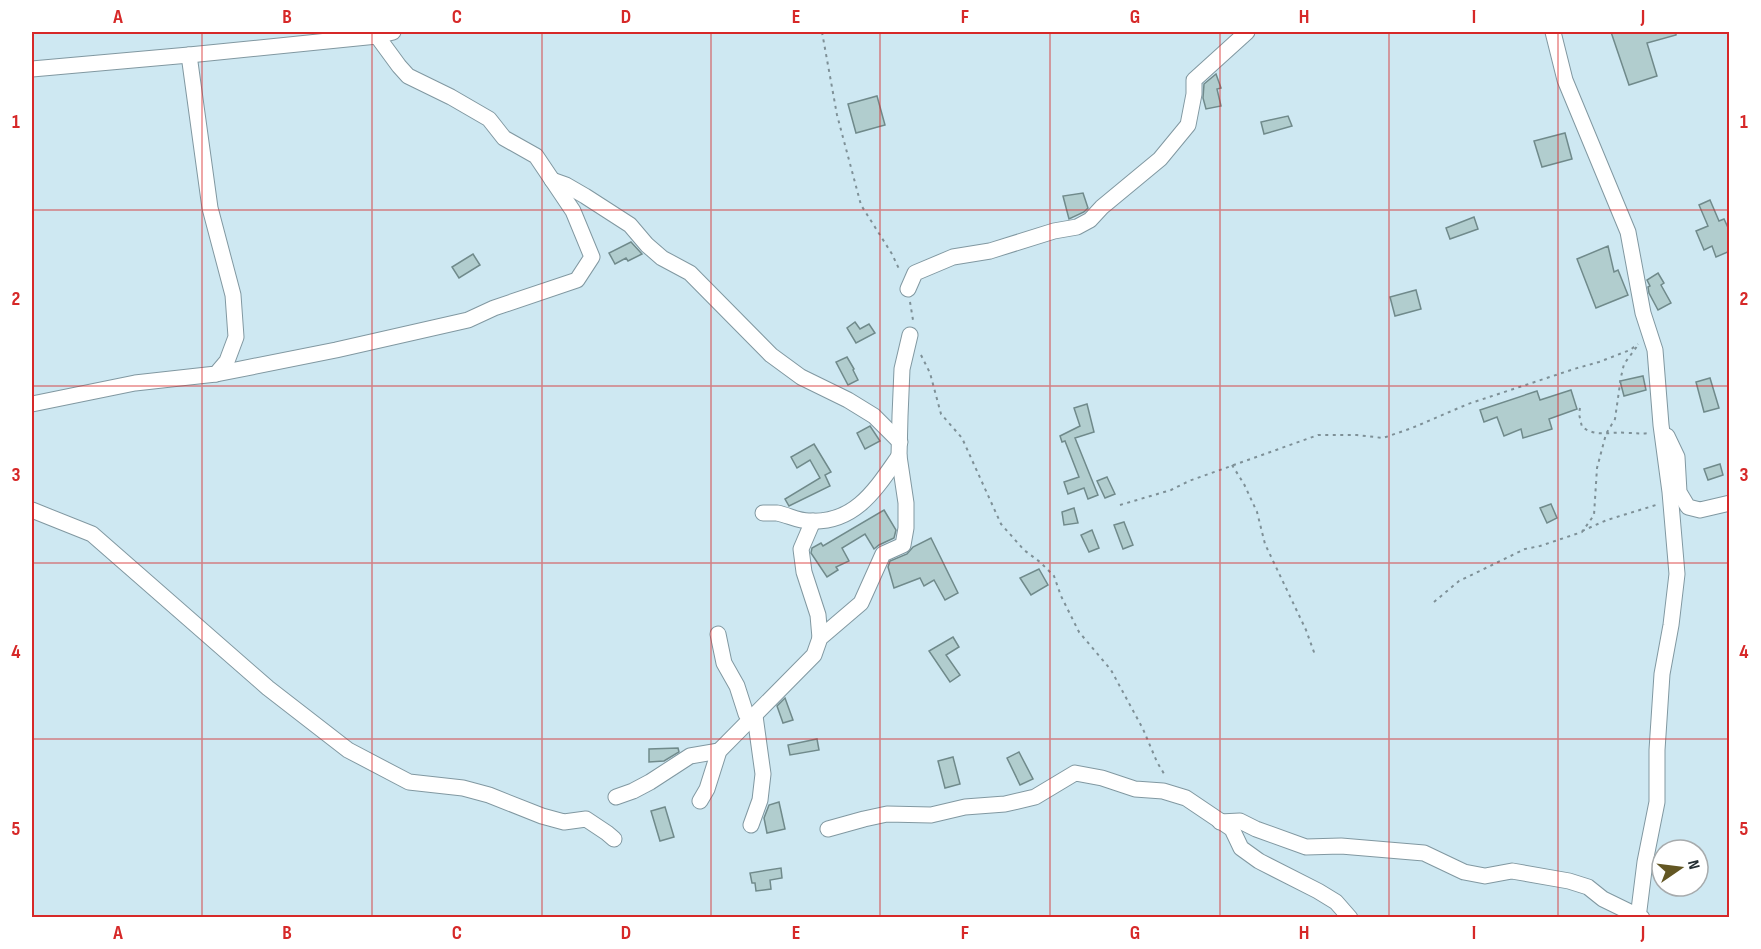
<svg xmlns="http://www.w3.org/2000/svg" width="1761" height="949" font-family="'Sofia Sans Condensed',sans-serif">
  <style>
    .building { fill: #b1cdce; stroke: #708a8b; stroke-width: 1.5 }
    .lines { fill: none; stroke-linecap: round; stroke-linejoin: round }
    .minor-casing { stroke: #8198a1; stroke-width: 17 }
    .path { stroke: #7e9097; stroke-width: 2; stroke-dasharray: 3 4.5; stroke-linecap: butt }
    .minor { stroke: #fff; stroke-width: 15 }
    .grid { fill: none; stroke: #d62828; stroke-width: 1.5; stroke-opacity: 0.55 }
    .neatline { fill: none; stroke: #d62828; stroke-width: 2 }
    .grid-label { font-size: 20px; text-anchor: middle; font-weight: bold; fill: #d62828 }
  </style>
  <rect width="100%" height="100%" fill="#cee8f2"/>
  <g class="building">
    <polygon points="1611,32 1676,32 1676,35 1647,43 1657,76 1629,85"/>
    <polygon points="1216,74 1221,88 1217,89 1221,106 1206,109 1203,98 1204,84"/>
    <polygon points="877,96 885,125 856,133 848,104"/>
    <polygon points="1288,116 1292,126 1264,134 1261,122"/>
    <polygon points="1565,133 1572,159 1542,167 1534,141"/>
    <polygon points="1083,193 1088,208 1084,212 1069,219 1063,196"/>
    <polygon points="1710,200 1719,221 1724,219 1730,232 1730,251 1716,257 1712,246 1704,250 1696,231 1708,226 1699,205"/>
    <polygon points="1474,217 1478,229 1450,239 1446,228"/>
    <polygon points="631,242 642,254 628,261 626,258 615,264 609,253"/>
    <polygon points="1608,246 1614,272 1618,270 1628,295 1596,308 1577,259"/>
    <polygon points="473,254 480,265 459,278 452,267"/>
    <polygon points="1658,273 1664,283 1661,285 1671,303 1658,310 1649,293 1648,287 1650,286 1647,280"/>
    <polygon points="1416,290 1421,309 1395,316 1390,297"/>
    <polygon points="855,322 860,329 869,324 875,333 856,343 847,328"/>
    <polygon points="847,357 854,369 853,370 858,380 848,385 836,362"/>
    <polygon points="1643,376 1646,390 1624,396 1620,381"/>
    <polygon points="1710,378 1719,408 1704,412 1696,382"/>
    <polygon points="1571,390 1577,409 1549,419 1552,429 1523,438 1521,429 1504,436 1497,417 1484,422 1480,410 1537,391 1540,400"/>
    <polygon points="1087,404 1094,432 1075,438 1098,495 1088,499 1084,488 1068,494 1064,482 1079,477 1065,441 1062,442 1060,436 1080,426 1074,408"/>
    <polygon points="870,426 880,441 865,449 857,433"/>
    <polygon points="814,444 831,472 825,475 830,486 789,506 785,499 820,478 810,460 797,468 791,457"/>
    <polygon points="1720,464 1723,475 1708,480 1704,469"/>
    <polygon points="1107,477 1115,494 1105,498 1097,481"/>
    <polygon points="1551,504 1557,518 1547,523 1540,508"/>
    <polygon points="1074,508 1078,523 1064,525 1062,512"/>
    <polygon points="884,510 896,530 894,538 879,545 874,549 865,534 842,548 849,561 836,567 838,570 827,577 811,553 812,548 821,543 823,546"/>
    <polygon points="1124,522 1133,545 1123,549 1114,525"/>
    <polygon points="1092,530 1099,548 1089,552 1081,535"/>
    <polygon points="931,538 958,593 945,600 934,580 924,586 920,578 894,588 888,567 890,561 907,554 913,547"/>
    <polygon points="1039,569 1048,585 1031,595 1020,578"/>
    <polygon points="953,637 959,647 946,655 960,675 950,682 929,651"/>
    <polygon points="785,698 793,720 783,723 777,706"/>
    <polygon points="817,739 819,750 790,755 788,745"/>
    <polygon points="678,748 679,752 664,761 649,762 649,749"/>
    <polygon points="1019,752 1033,779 1020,785 1007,758"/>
    <polygon points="953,757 960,784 945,788 938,761"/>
    <polygon points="779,802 785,829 767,833 764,818 769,805"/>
    <polygon points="665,807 674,837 660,841 651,811"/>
    <polygon points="781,868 782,878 770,880 771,889 756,891 755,883 752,883 750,873"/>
  </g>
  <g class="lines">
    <defs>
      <g id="minor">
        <polyline points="1553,32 1565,80 1628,232 1643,313 1655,350 1661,425 1670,492 1677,574 1671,625 1662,674 1657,750 1657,802 1645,862 1638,918"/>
        <polyline points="32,69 189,55 377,36 393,32"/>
        <polyline points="552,180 566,185 585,196 630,225 647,245 662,258 690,273 771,355 801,377 848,400 874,416 900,442"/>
        <polyline points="908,289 915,273 953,257 990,251 1054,231 1077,227 1090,220 1102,207 1160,159 1188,125 1194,94 1194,80 1247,32"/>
        <polyline points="216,374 336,350 468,320 494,308 577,280 592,257 573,211 536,156 504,138 489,119 451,97 408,76 399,66 377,36"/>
        <polyline points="32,404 135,383 216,374 227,361 236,337 233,295 210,208 189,55"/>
        <polyline points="1667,436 1677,457 1679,492 1688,507 1700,510 1730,503"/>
        <polyline points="32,510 92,534 268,688 348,750 409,782 463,788 489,795 542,816 564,822 586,819 607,833 614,839"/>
        <path d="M763,513c5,0 10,0 14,0 11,2 21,8 32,8 46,3 67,-32 90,-65"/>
        <polyline points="813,521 801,549 804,572 818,615 820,638"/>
        <polyline points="718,634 724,663 737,686 746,714 755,716 763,774 760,800 751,825"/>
        <polyline points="616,797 633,791 650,782 690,756 719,751"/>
        <polyline points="700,801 707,789 719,751 814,655 820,638 861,603 883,554 903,545 906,528 906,503 899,456 900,416 902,369 910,335"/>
        <polyline points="1220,822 1240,821 1256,829 1306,847 1341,846 1424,853 1464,872 1485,876 1512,871 1569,881 1588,887 1603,899 1642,918"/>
        <polyline points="828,829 864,819 887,814 931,815 965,807 1005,804 1035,797 1075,773 1102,778 1135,789 1163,791 1186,798 1232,829 1241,848 1259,861 1318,891 1336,902 1350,918"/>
      </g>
    </defs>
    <use href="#minor" class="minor-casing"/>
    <g class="path">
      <polyline points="822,32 837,115 861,205 892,254 900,271"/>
      <polyline points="910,302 913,320"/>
      <polyline points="921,355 930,373 941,414 962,438 1001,524 1024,550 1040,562 1054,576 1061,596 1079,632 1111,670 1143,729 1157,762 1166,777"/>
      <path d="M1580,408l-1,6 3,13c16,11 28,4 46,6 8,0 12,1 20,0"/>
      <polyline points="1232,465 1244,484 1257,512 1265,544 1306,630 1315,655"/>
      <polyline points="1120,505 1171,490 1189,481 1318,435 1357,435 1383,438 1412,428 1468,404 1574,369 1599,362 1630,350 1638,344"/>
      <polyline points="1582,531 1607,520 1656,505"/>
      <polyline points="1434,602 1459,581 1525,549 1540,546 1582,532 1594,515 1597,468 1606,434 1615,419 1621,377 1624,364 1638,345"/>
    </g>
    <use href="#minor" class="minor"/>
  </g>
  <path class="grid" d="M202,32v886M372,32v886M542,32v886M711,32v886M880,32v886M1050,32v886M1220,32v886M1389,32v886M1558,32v886M32,210h1698M32,386h1698M32,563h1698M32,739h1698"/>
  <rect width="1761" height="949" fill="none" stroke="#ffffff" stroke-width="66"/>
  <g transform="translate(1680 868) rotate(76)"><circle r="28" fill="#ffffff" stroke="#a7abad" stroke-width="1.5"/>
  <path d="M0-4.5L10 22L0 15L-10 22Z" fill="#635723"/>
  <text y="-9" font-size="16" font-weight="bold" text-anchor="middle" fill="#242e32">N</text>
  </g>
  <rect x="33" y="33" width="1695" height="883" class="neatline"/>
  <g class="grid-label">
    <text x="118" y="23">A</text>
    <text x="287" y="23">B</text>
    <text x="457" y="23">C</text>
    <text x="626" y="23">D</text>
    <text x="796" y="23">E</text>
    <text x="965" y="23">F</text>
    <text x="1135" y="23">G</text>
    <text x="1304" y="23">H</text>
    <text x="1474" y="23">I</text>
    <text x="1643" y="23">J</text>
    <text x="16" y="128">1</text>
    <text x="1744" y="128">1</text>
    <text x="16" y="305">2</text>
    <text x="1744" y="305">2</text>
    <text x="16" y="481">3</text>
    <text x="1744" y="481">3</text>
    <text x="16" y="658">4</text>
    <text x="1744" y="658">4</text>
    <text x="16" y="835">5</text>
    <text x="1744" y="835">5</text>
    <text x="118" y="939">A</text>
    <text x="287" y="939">B</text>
    <text x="457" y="939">C</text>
    <text x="626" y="939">D</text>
    <text x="796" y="939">E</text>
    <text x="965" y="939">F</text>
    <text x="1135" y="939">G</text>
    <text x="1304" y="939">H</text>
    <text x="1474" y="939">I</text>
    <text x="1643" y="939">J</text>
  </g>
</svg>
